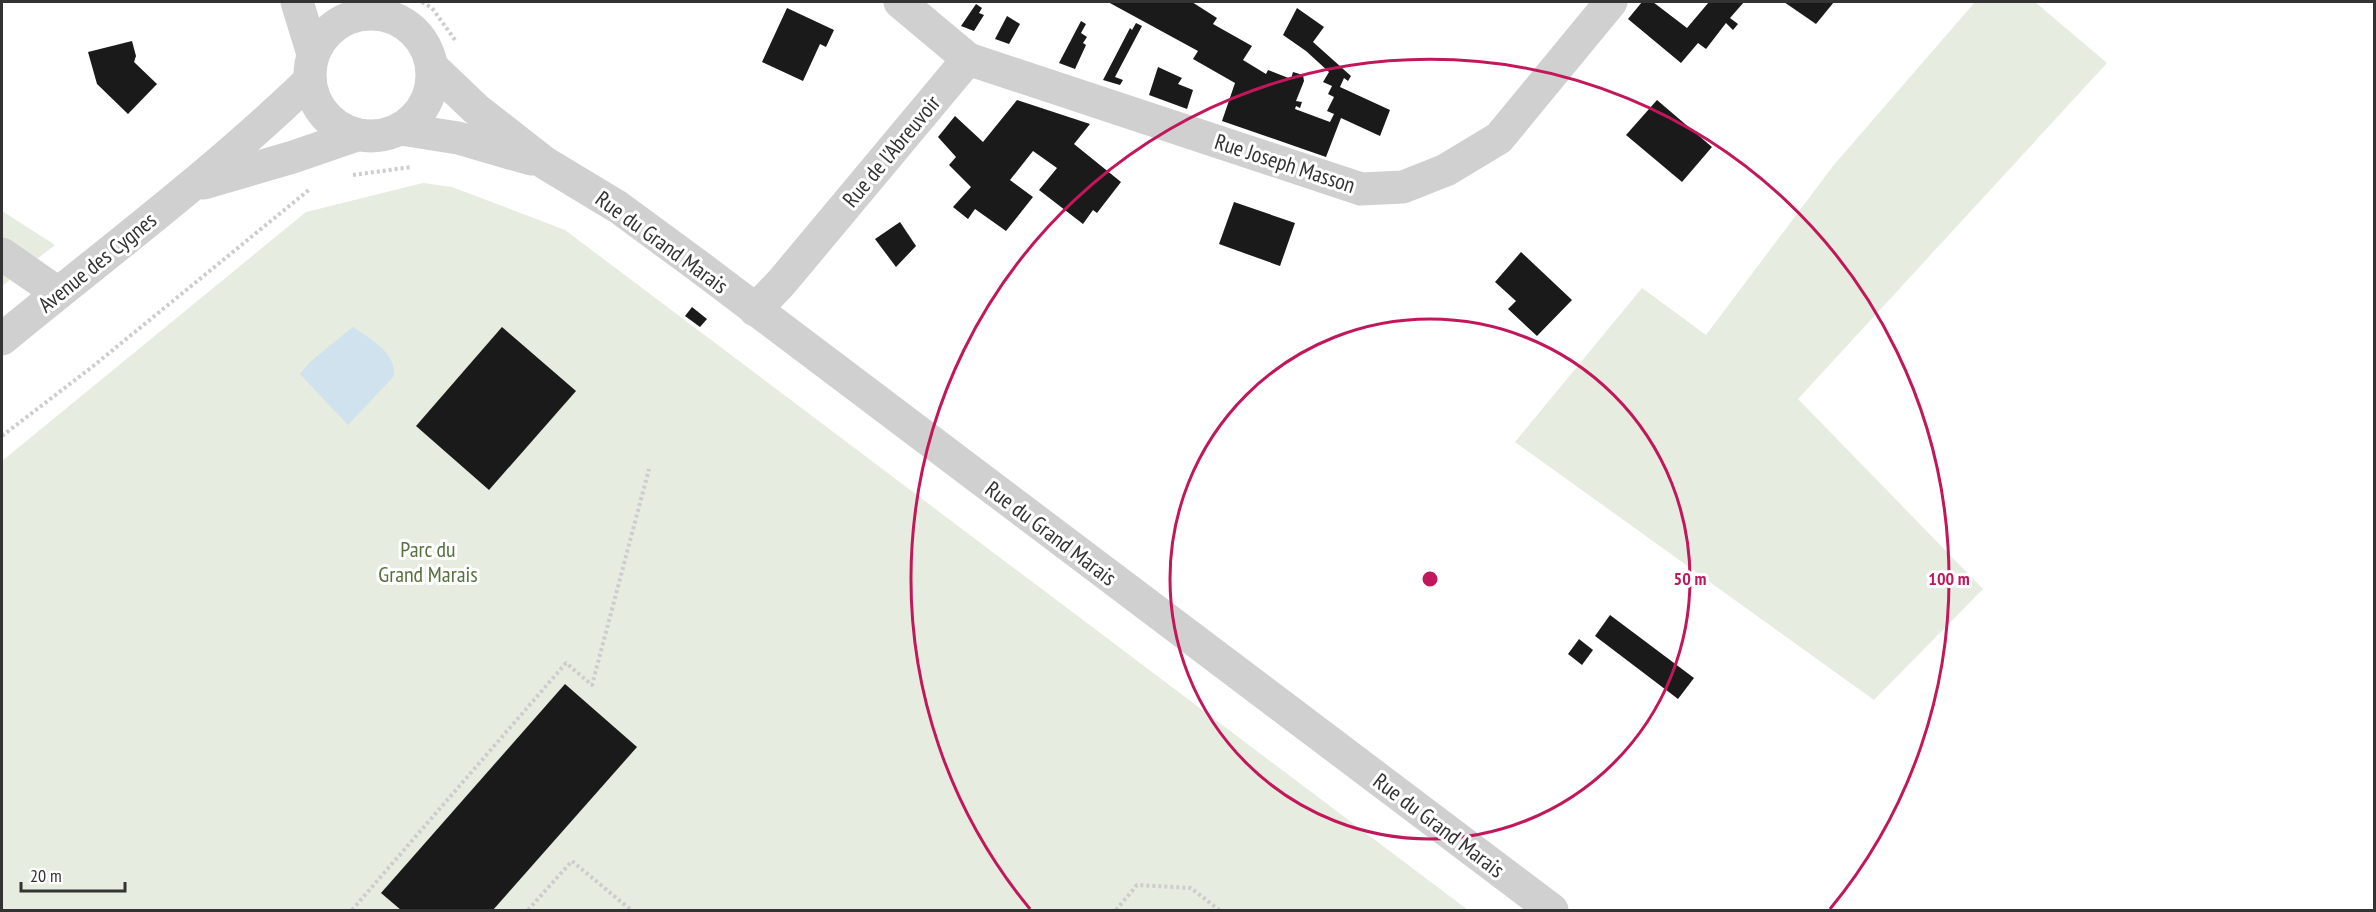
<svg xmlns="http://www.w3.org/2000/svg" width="2376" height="912" font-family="'PT Sans Narrow',sans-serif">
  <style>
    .green { fill: #e6ecdf }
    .water { fill: #cfe2ee }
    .building { fill: #1a1a1a }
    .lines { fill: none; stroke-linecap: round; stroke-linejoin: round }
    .path { stroke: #cdcdcd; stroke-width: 4; stroke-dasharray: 3 3; stroke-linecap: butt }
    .minor { stroke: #d0d0d0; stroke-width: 33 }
    .ring { fill: none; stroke: #c2185b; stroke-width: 3 }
    .labels { text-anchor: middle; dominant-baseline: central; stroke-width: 6; stroke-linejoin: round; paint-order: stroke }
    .street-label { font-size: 22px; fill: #333; stroke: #fff }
    .park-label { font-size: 22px; fill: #56703f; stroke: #fff }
    .centre { fill: #c2185b; stroke: #fff; stroke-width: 3 }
    .ring-label { font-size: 18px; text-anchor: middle; font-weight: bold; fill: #c2185b; stroke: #fff; stroke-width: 6; stroke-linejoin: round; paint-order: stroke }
  </style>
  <rect width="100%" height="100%" fill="#fff"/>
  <g class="green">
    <polygon points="1975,2 2035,2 2107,63 1798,399 1983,589 1874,700 1515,442 1642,288 1706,335 1833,166"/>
    <polygon points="423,183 452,187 565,230 1468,910 2,910 2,461 306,212"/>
    <polygon points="2,211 55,245 2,286"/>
  </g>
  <path class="water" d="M353,327c17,12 43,25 41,49l-46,49 -48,-51 11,-13z"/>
  <g class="building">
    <polygon points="1108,2 1192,2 1217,18 1213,24 1252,46 1243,60 1266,74 1268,70 1291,79 1293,72 1303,75 1304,81 1296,101 1302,102 1300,108 1296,106 1295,109 1330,122 1334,114 1327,111 1334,97 1328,94 1332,86 1323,82 1329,72 1306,51 1283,35 1297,8 1324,27 1313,42 1351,76 1348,81 1344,78 1340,87 1390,110 1380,136 1341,118 1326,157 1222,121 1235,83 1193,59 1198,51"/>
    <polygon points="1642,2 1653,2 1687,28 1709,2 1744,2 1730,18 1738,24 1733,30 1726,23 1706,49 1698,43 1681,63 1628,19"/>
    <polygon points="1784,2 1834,2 1816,24"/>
    <polygon points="976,4 982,8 979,13 984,15 974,31 961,26"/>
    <polygon points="787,8 834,30 826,47 820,44 803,81 762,62"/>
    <polygon points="1007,16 1020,24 1009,44 995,39"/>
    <polygon points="1081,21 1086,24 1081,33 1087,37 1083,43 1086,45 1075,69 1059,63"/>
    <polygon points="1136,23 1142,26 1115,77 1123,80 1120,85 1103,80 1130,28 1132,30"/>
    <polygon points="132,41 136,56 134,62 157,84 128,114 97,84 88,52"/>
    <polygon points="1158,67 1182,78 1178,84 1193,90 1187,109 1149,95"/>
    <polygon points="1017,100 1090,124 1074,144 1121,182 1097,213 1093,210 1083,224 1039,190 1057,168 1033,151 1010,180 1033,197 1006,231 975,209 968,219 953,207 971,187 949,165 956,157 938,137 955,116 983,142"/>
    <polygon points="1657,100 1712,147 1682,182 1626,135"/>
    <polygon points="1234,202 1295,223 1280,266 1219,244"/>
    <polygon points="900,222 916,246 896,267 875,239"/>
    <polygon points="1521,252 1572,300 1537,336 1508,309 1516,301 1495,282"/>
    <polygon points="692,307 707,319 700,327 685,316"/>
    <polygon points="502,327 576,391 489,490 416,426"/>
    <polygon points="1610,615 1694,678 1678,699 1595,636"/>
    <polygon points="1579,639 1593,650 1582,665 1568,654"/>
    <polygon points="565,684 637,747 493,910 401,910 381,893"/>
  </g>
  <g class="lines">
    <g class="path">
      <polyline points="422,2 432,8 455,40"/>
      <polyline points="353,175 411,167"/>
      <polyline points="2,436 92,367 310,189"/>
      <polyline points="352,910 566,663 592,685 649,469"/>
      <polyline points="528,910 572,861 631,910"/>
      <polyline points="1116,910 1137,885 1191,888 1219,910"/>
    </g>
    <g class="minor">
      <polyline points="297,2 313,54"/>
      <circle cx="371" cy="75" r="61"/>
      <polyline points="968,59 1361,189 1403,187 1446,170 1499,138 1611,2"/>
      <polyline points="432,67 476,109 545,163 618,207 697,265 1552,910"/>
      <polyline points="401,129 458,138 531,159"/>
      <polyline points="204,183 293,157 357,135"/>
      <polyline points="2,254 58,293"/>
      <polyline points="755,310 781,283 968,59 900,2"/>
      <path d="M2,339c103,-85 211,-165 308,-259"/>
    </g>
  </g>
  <g class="ring">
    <circle cx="1430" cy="579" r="260"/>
    <path d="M1030 909A519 519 0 1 1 1830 909"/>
  </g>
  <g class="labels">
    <g class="street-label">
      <text transform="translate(891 151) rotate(-50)">Rue de l'Abreuvoir</text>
      <text transform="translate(1285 163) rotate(18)">Rue Joseph Masson</text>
      <text transform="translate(662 242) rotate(36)">Rue du Grand Marais</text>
      <text transform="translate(97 262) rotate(-39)">Avenue des Cygnes</text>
      <text transform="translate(1051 533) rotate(37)">Rue du Grand Marais</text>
      <text transform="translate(1439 825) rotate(37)">Rue du Grand Marais</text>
    </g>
    <g class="park-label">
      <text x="428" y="549">Parc du<tspan x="428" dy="25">Grand Marais</tspan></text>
    </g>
  </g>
  <circle cx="1430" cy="579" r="9" class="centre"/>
  <g class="ring-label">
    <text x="1690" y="585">50 m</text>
    <text x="1949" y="585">100 m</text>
  </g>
  <rect width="2376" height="912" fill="none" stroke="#333333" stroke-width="6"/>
  <path d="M21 882v9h104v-9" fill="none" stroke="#333333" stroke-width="3"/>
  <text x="30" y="882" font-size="18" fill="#333333" stroke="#ffffff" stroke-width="4.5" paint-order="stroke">20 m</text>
</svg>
